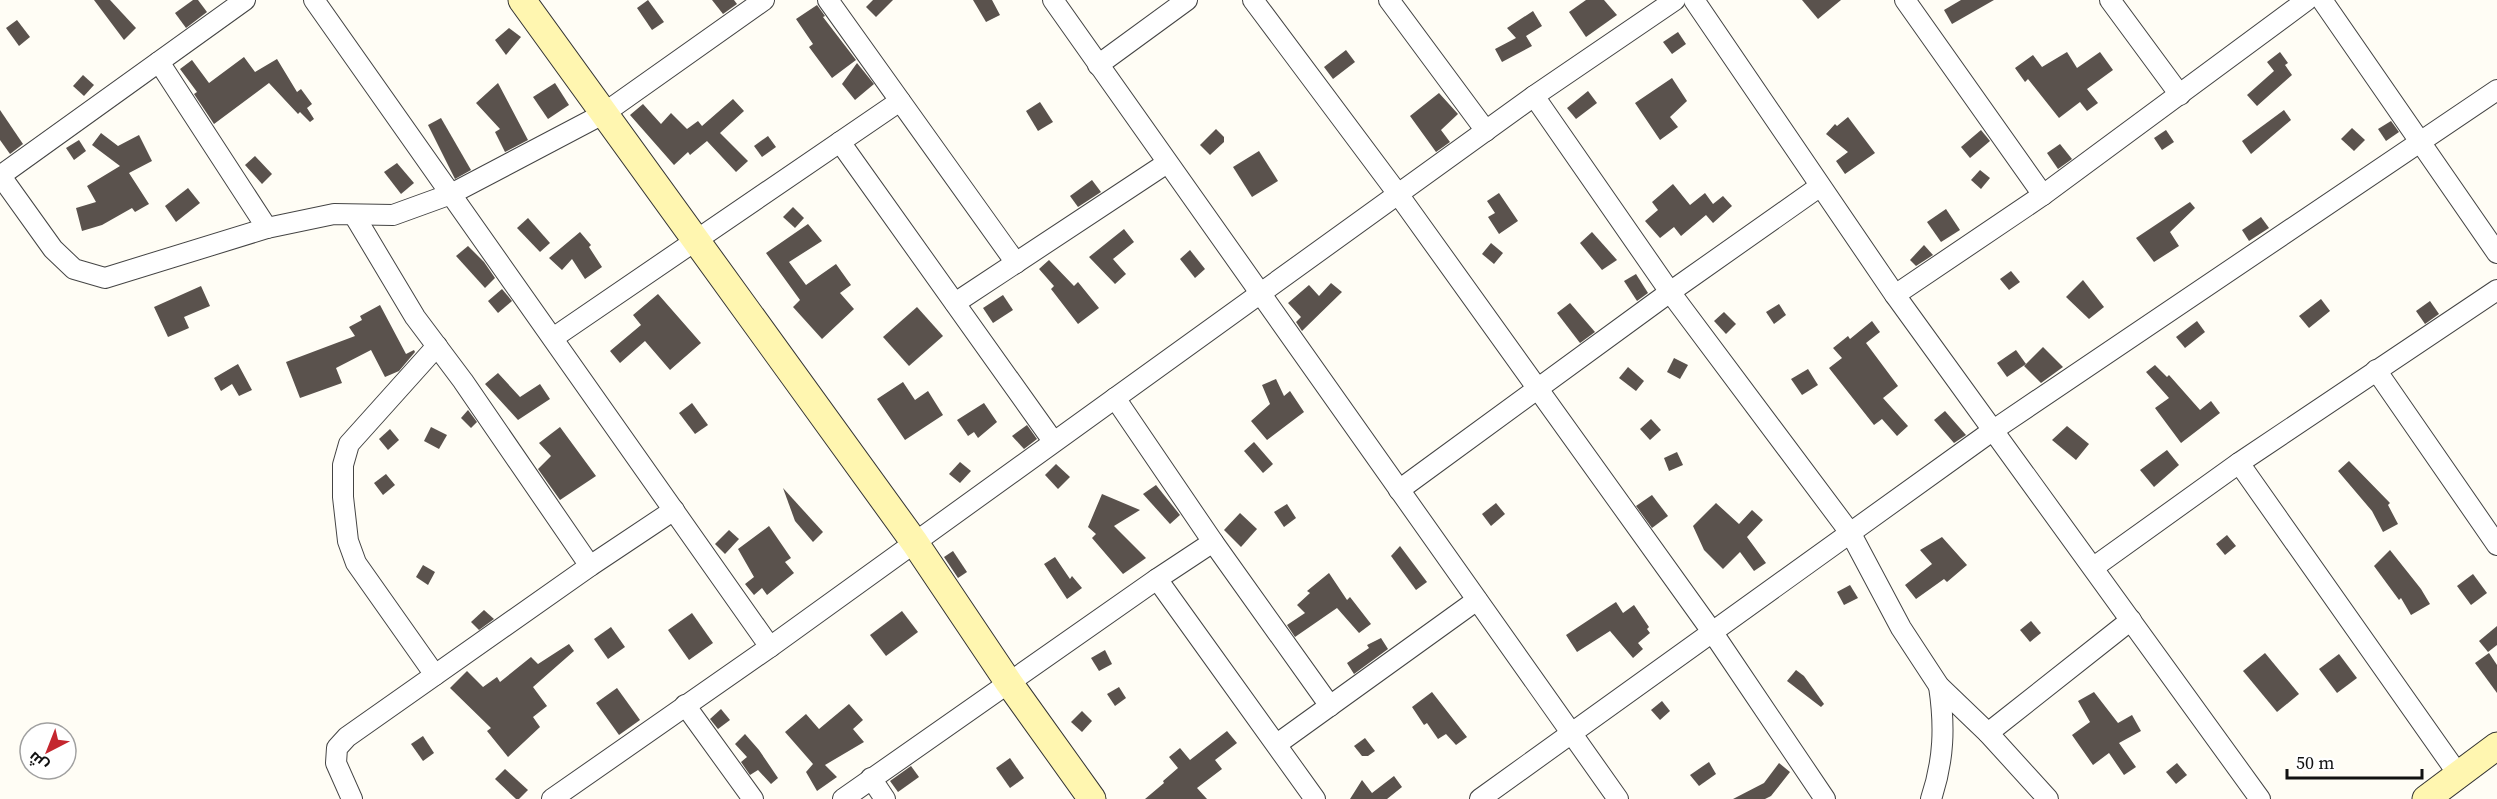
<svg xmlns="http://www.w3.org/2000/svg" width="2497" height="799" font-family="'Source Serif 4',Cairo,serif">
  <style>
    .building { fill: #5a524d }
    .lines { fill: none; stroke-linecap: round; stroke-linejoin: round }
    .street-casing { stroke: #444; stroke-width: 22 }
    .secondary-casing { stroke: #333; stroke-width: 29 }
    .street { stroke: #fff; stroke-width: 20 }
    .secondary { stroke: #fff6b0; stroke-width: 27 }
  </style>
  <rect width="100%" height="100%" fill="#fffdf5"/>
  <g class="building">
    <polygon points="94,0 110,0 136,28 124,40"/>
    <polygon points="193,0 198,0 207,12 186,28 175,13"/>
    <polygon points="648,0 664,22 652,30 637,8"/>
    <polygon points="712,0 734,0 737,4 723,14"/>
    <polygon points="873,0 893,0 876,17 866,7"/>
    <polygon points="973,0 992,0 1000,15 986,22"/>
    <polygon points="1586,0 1604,0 1617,15 1586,37 1569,12"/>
    <polygon points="1802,0 1841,0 1818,19"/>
    <polygon points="1961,0 1994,0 1952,24 1944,10"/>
    <polygon points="817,5 825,16 823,17 856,60 832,78 809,47 813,44 796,19"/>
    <polygon points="1533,11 1542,26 1526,36 1532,46 1502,62 1495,49 1516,38 1507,28"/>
    <polygon points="17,20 30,37 19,46 6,28"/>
    <polygon points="509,28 521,37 506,55 495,40"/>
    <polygon points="1678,32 1686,44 1672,54 1663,42"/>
    <polygon points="1346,50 1355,62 1333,79 1324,67"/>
    <polygon points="2067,52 2077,68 2100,52 2113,70 2087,89 2098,103 2087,111 2080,102 2059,118 2028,79 2025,82 2015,68 2033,55 2042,67"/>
    <polygon points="2280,52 2288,63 2285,65 2292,75 2257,106 2247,95 2274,71 2267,62"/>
    <polygon points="244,57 255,72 277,59 297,92 301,89 312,104 307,108 314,119 310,122 300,112 298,114 269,83 214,124 194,94 197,92 180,69 192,60 209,83"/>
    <polygon points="857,63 874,84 855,100 842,84"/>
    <polygon points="83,75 94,85 84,96 73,86"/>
    <polygon points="1672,78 1687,101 1670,117 1678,127 1660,140 1635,103"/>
    <polygon points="498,83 528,140 505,152 495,132 500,129 476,103"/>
    <polygon points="555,83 569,105 548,119 533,97"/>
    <polygon points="1588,91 1597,103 1576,119 1567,108"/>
    <polygon points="1439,93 1458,114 1441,130 1450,142 1436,152 1410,116"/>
    <polygon points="733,99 744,111 720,133 748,161 736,172 707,141 690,155 688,152 674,165 630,115 643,104 661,124 671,113 687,129 698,121 702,126"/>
    <polygon points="1040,102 1053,122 1038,131 1026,111"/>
    <polygon points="0,110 23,144 10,154 0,140"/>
    <polygon points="2284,110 2291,120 2251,154 2242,141"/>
    <polygon points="1848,117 1875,153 1845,174 1836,161 1848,152 1826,134 1835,124 1837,126"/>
    <polygon points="441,118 471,170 455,179 428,125"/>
    <polygon points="2391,121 2399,132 2386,141 2378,129"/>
    <polygon points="2352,128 2365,140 2354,151 2341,139"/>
    <polygon points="1216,129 1224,137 1224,142 1210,155 1200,145"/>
    <polygon points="1981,130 1990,141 1970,158 1961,147"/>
    <polygon points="2166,130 2174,142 2162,150 2154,138"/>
    <polygon points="101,133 118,146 139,135 152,161 129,173 149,204 135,212 132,208 102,225 82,231 76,208 96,202 87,186 120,166 92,145"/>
    <polygon points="768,136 776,147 762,157 754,146"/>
    <polygon points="79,140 86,151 74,160 66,148"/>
    <polygon points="2060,144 2072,159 2058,169 2047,153"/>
    <polygon points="1259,151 1278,181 1252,197 1233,167"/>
    <polygon points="255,156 272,174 262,184 245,165"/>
    <polygon points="397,163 414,183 401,194 384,172"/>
    <polygon points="1980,170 1990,178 1981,189 1971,180"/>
    <polygon points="1092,180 1101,192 1078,207 1070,196"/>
    <polygon points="1673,184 1690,205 1705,193 1713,204 1723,196 1732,206 1713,223 1706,215 1681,236 1674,227 1660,238 1645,221 1658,210 1652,202"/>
    <polygon points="188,188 200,203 176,222 165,206"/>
    <polygon points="1499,193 1518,221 1499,234 1488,217 1495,213 1487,201"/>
    <polygon points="2190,202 2195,208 2170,232 2179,246 2154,262 2136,238"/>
    <polygon points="793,207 804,218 795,228 783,217"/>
    <polygon points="1946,209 1960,230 1941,242 1927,222"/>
    <polygon points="2261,217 2269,228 2249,241 2242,230"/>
    <polygon points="528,218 550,243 540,252 517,228"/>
    <polygon points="808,224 822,241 789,262 806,285 836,264 851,285 840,293 854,309 822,339 793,307 800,300 766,253"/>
    <polygon points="1124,229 1134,242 1113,259 1126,274 1115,284 1089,257"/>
    <polygon points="580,232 591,245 589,247 602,267 585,279 572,259 562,270 549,258"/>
    <polygon points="1592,232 1617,260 1602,270 1580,243"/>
    <polygon points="1491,243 1503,253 1494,264 1482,254"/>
    <polygon points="1924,245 1933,255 1916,266 1910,260"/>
    <polygon points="468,246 484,262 495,278 485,288 456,256"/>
    <polygon points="1190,250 1205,269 1195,278 1180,259"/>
    <polygon points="1049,260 1074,286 1078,282 1099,308 1078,324 1051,289 1054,286 1039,269"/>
    <polygon points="2011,271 2020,282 2009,290 2000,279"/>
    <polygon points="1636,274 1648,293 1637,301 1624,281"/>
    <polygon points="2083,280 2104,307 2089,319 2066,297"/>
    <polygon points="1331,283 1342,292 1302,331 1296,322 1301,317 1288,303 1309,285 1319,296"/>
    <polygon points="201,286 210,306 184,317 189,328 168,337 154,307"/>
    <polygon points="502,289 512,301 498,313 488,301"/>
    <polygon points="658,294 701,343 670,370 645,341 620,363 610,351 641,325 633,315"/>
    <polygon points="1003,295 1013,310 993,323 983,308"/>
    <polygon points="2321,299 2330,311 2309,328 2299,316"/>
    <polygon points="2430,301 2439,314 2425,324 2416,311"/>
    <polygon points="1570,303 1595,332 1580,343 1557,313"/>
    <polygon points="1779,304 1786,315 1774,324 1766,312"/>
    <polygon points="380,305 406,354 414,350 415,352 399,371 385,377 371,350 336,368 342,383 300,398 286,362 355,336 349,327 362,320 360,316"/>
    <polygon points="917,307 943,336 909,366 883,337"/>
    <polygon points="1724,312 1736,324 1726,334 1714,321"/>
    <polygon points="1872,321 1880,332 1866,343 1898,386 1883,398 1908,426 1897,436 1882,419 1874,425 1829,368 1842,358 1833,348 1848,336 1850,339"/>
    <polygon points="2197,321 2205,332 2185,348 2176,337"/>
    <polygon points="2043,347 2063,367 2041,383 2024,366"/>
    <polygon points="2016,350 2026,364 2007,377 1997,363"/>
    <polygon points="1674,358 1688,365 1680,379 1667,372"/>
    <polygon points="238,364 252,390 239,396 232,384 221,391 214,378"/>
    <polygon points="2155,365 2167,377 2169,375 2200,410 2211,401 2220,413 2181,443 2155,408 2169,398 2146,372"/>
    <polygon points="1628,367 1644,381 1636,391 1619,378"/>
    <polygon points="1808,369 1818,385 1802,395 1791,379"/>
    <polygon points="498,373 520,397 540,384 550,399 518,420 485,384"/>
    <polygon points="1276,379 1284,396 1290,391 1304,412 1267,440 1251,421 1270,404 1262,385"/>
    <polygon points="903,382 915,400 928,391 943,415 905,440 877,399"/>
    <polygon points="692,403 708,425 695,434 679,413"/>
    <polygon points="984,403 997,422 978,438 974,432 968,436 957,420"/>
    <polygon points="468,410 477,422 471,428 461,418"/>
    <polygon points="1945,411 1966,435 1954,443 1934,420"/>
    <polygon points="1651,419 1661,430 1650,440 1640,429"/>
    <polygon points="1027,425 1037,439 1024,449 1012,436"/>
    <polygon points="2067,426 2089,444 2076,460 2052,440"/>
    <polygon points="431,427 447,435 439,449 424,441"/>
    <polygon points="560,427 596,476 560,500 538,469 551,456 539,443"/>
    <polygon points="390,429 399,440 388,450 379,439"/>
    <polygon points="1254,442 1273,464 1263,473 1244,451"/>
    <polygon points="2167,450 2179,465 2154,487 2140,470"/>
    <polygon points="1677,452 1683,465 1669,471 1664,458"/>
    <polygon points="2349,461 2390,503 2388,505 2398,524 2383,532 2372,511 2338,471"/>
    <polygon points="960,462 971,471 960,483 949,474"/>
    <polygon points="1056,464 1070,477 1058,489 1045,475"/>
    <polygon points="386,474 395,485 383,495 374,483"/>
    <polygon points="1156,485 1180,515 1170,524 1143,494"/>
    <polygon points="783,488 823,532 813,542 795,521"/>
    <polygon points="1102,494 1140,510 1114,526 1146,558 1123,574 1092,538 1096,534 1088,527"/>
    <polygon points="1652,495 1668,516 1652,528 1636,506"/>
    <polygon points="1496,503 1505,514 1491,526 1482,514"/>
    <polygon points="1716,503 1739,524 1752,510 1763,520 1747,537 1766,563 1754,571 1740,552 1723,569 1704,550 1693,526"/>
    <polygon points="1287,504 1296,518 1284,527 1274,512"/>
    <polygon points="1240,513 1257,529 1241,547 1224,530"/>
    <polygon points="769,526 791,558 785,562 794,573 767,595 762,588 754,595 745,584 754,577 738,549"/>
    <polygon points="729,530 739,539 725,554 715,544"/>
    <polygon points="2227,535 2236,546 2225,555 2216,544"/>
    <polygon points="1942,537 1967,565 1947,582 1944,579 1916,599 1905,585 1932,564 1920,550"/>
    <polygon points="1400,546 1427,582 1416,590 1391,556"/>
    <polygon points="2390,550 2421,589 2430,604 2411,615 2401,598 2399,600 2374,566"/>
    <polygon points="953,551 967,572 958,578 944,557"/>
    <polygon points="1055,557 1070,579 1072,576 1082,588 1067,599 1044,564"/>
    <polygon points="423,565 435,572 428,585 416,577"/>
    <polygon points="1329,573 1347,600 1350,597 1371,624 1359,633 1337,608 1295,637 1287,625 1305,613 1297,605 1310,593 1307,591"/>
    <polygon points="2473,574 2487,593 2471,605 2457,586"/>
    <polygon points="1850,585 1858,598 1844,605 1837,592"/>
    <polygon points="1616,602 1623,613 1634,605 1649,627 1647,629 1650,633 1638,643 1643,649 1633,658 1610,631 1577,652 1566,635"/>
    <polygon points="484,610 494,619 479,630 471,622"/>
    <polygon points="902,611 918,632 886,656 870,635"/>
    <polygon points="692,613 713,643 689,660 668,630"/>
    <polygon points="2031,621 2041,633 2030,642 2020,630"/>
    <polygon points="2497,626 2497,645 2488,652 2479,641"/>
    <polygon points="611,627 625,647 608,659 594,639"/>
    <polygon points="1381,638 1388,649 1354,674 1347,663 1369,648 1367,645"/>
    <polygon points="569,644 574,651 533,687 547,706 533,717 540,727 508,757 487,731 491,728 450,688 467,671 483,687 497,677 500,682 531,657 538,664"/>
    <polygon points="1105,650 1112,664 1099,671 1091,658"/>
    <polygon points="2265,653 2299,694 2277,712 2243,671"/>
    <polygon points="2489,653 2497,665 2497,693 2475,663"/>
    <polygon points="2339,654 2357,678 2337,693 2319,669"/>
    <polygon points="1796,670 1804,676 1824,704 1821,707 1787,681"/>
    <polygon points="1119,687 1126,698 1115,706 1107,694"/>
    <polygon points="617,688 640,720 619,735 596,703"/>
    <polygon points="1432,692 1467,737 1456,745 1446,734 1438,739 1427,723 1424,725 1412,707"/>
    <polygon points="2094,692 2118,723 2132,715 2141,731 2119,743 2136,767 2124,775 2109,753 2093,765 2072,735 2090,722 2078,701"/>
    <polygon points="1662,701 1670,711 1660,720 1651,710"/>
    <polygon points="849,704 863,720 853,729 864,742 825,765 837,777 817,791 806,772 813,764 785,732 806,714 819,729"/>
    <polygon points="721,709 730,720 718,729 710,719"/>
    <polygon points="1082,711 1092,721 1082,732 1071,722"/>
    <polygon points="1227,731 1237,743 1215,760 1222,769 1197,788 1207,799 1145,799 1164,783 1163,781 1178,768 1169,757 1180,748 1190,760"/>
    <polygon points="745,734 759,750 778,778 771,784 758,770 750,775 741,762 747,757 735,744"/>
    <polygon points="423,736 434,753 423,761 411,744"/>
    <polygon points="1365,738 1375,751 1368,756 1362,756 1354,746"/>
    <polygon points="1010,758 1024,778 1010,788 996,768"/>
    <polygon points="1709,762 1716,774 1699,786 1690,775"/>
    <polygon points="1779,763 1790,772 1771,796 1765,799 1733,799 1764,783"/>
    <polygon points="2177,763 2187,775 2176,784 2166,772"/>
    <polygon points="911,766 919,777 898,792 890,781"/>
    <polygon points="505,769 528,790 519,799 516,799 495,779"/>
    <polygon points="1394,776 1402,787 1387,799 1350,799 1362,780 1372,793"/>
  </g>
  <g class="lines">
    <defs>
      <g id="street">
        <polyline points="314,0 770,647"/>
        <polyline points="828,0 1016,263"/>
        <polyline points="1053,0 1618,799"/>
        <polyline points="1253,0 1398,194 1713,633 1825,799"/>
        <polyline points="1389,0 1486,131"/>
        <polyline points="1694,0 1895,295 2260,799"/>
        <polyline points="1905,0 2043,195"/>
        <polyline points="2110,0 2180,95"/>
        <polyline points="2322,0 2497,253"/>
        <polyline points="159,62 267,228"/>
        <polyline points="1098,65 1187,0"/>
        <polyline points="1534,96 1670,292 1851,534 1901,628 1939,686 1988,733 2048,799"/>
        <polyline points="840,142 1053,441"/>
        <polyline points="0,175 53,249 74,269 105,278 267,228 334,214 393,215 451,194 603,114 764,0"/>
        <polyline points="0,176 245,0"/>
        <polyline points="354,215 415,317 463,381 590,566"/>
        <polyline points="1895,295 2043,195 2307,0"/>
        <polyline points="955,303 1167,163"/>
        <polyline points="553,338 900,101"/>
        <polyline points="2376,370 2497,545"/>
        <polyline points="1115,398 1213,542 1330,706"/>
        <polyline points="2239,463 2458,774"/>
        <polyline points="1399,490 1670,292 1819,187"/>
        <polyline points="2094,567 2239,463 2497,290"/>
        <polyline points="1157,579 1315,799"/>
        <polyline points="435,675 356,563 348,541 343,497 343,465 349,444 437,346"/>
        <polyline points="685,705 753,799"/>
        <polyline points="1988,733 2131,620"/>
        <polyline points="1277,744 1477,600"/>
        <polyline points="871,778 885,799"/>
        <polyline points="352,799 336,763 337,748 347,737 590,566 674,510"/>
        <polyline points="552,799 770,647 1534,96 1675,0"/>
        <polyline points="843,799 1157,579 1213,542"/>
        <polyline points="1480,799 1992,431 2497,90"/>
        <path d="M1931,799c13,-39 14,-73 8,-113"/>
      </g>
      <g id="secondary">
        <polyline points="522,0 915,543 1009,683 1092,799"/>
        <polyline points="2426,799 2497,746"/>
      </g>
    </defs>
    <use href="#street" class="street-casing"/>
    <use href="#secondary" class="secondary-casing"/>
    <use href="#street" class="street"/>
    <use href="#secondary" class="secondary"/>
  </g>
  <g transform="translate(48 751) rotate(222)"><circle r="28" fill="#ffffff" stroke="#a0a0a0" stroke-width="1.5"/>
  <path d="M0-4.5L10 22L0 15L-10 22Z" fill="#c4262e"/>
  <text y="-9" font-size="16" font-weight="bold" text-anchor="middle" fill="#111111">ش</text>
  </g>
  <path d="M2287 769v9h135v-9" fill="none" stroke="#111111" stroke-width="3"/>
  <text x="2296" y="769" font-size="18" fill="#111111" stroke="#ffffff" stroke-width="4.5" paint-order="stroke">50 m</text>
</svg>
